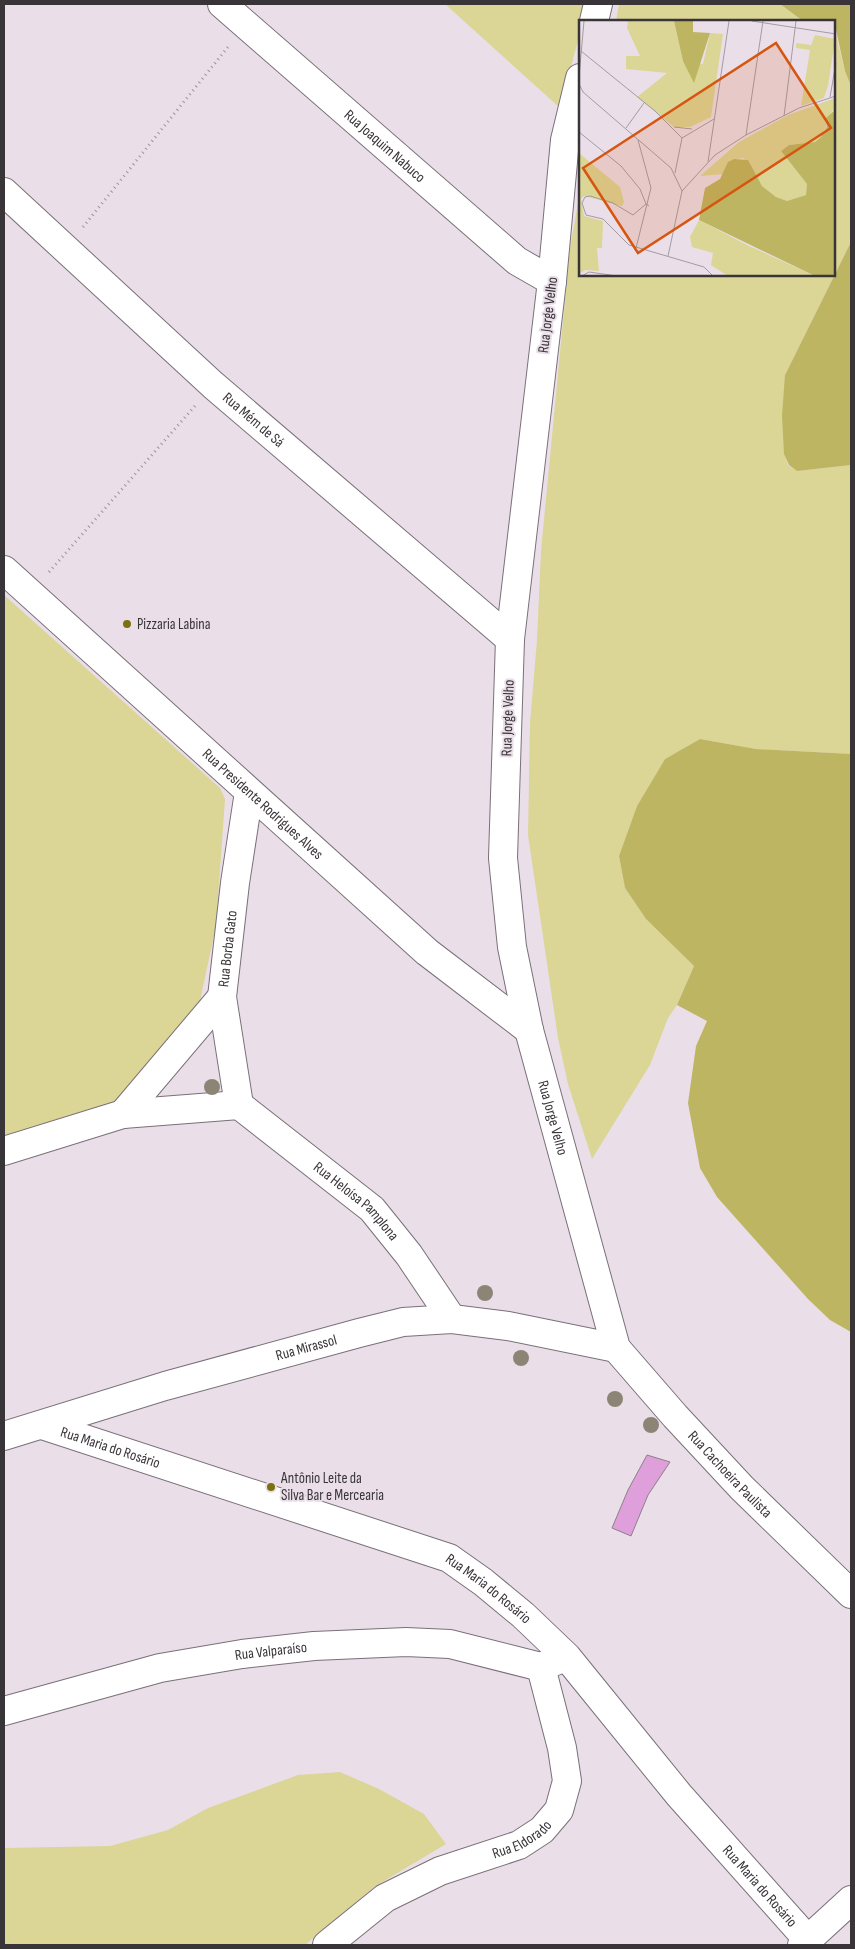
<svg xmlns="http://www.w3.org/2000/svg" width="855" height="1949" font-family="'Sofia Sans Condensed',sans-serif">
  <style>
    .green { fill: #dbd596 }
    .forest { fill: #bdb561 }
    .building { fill: #de9fda; stroke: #8a8189 }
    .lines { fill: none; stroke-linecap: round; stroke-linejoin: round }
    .minor-casing { stroke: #797078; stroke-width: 30 }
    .path { stroke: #9c949b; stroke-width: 3; stroke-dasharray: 1 4; stroke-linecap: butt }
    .minor { stroke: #fff; stroke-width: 28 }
    .tree { fill: #8c8576 }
    .poi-dot { fill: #7a7112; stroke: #eadfe9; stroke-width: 2 }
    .labels { text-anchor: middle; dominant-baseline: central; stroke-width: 4; stroke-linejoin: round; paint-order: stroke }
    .street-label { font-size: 15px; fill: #383438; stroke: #eadfe9 }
    .poi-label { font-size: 15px; fill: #383438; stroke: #eadfe9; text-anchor: start }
    .inset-road { fill: none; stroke: #a39ba2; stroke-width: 1 }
    .view { fill: #d65510; fill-opacity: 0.15; stroke: #d65510; stroke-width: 2.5 }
    .inset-edge { fill: none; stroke: #383438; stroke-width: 2.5 }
  </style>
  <rect width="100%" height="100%" fill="#eadfe9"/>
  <g class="green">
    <polygon points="445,4 588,4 583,21 580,21 580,33 560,108"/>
    <polygon points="619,4 780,4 803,21 616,21"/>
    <polygon points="834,27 845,71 851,86 851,242 785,375 784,453 788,465 797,471 851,465 851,754 756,749 700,739 665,759 637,806 619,856 625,888 646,919 694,966 677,1005 668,1018 650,1065 592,1159 568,1084 558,1038 528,835 530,723 537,640 541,551 570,248 580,192 580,275 834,275"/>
    <polygon points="4,595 220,788 225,799 216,926 200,1001 123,1114 4,1151"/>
    <polygon points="340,1772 379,1789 424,1814 446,1844 374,1887 305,1945 4,1945 4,1848 110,1846 168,1830 208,1808 298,1775"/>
  </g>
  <g class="forest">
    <polygon points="780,4 851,4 851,86 845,71 834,21 831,19 803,21"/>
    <polygon points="851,242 851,465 797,471 789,465 784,454 782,416 785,375"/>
    <polygon points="700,739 756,749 851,754 851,1332 830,1320 808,1299 717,1197 700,1168 688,1103 696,1046 707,1021 677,1005 694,966 646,919 625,888 619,856 637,806 665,759"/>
  </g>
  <polygon class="building" points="647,1455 670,1462 648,1495 631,1536 612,1528 628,1490"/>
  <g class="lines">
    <defs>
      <g id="minor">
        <path id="s1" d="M222,4l295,257 35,20"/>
        <polyline points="594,21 598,4"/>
        <path id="s2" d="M580,78l-15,62 -13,141 -42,358 -7,219 9,89 17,83 87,318 59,68 67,72 109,106"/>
        <path id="s3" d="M4,192l209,193 297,254"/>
        <path id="s4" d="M4,570l423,382 102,78"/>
        <path id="s5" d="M239,1105l-17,-108 13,-114 14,-91"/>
        <path id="s6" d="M239,1105l133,104 37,46 43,64"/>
        <polyline points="123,1114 222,997"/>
        <polyline points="4,1151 123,1114 239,1105"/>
        <path id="s7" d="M42,1425l407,133 34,24 40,33 44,42 112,138 130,146"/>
        <path id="s8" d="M4,1436l161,-50 194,-53 44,-11 49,-3 56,7 108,22"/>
        <path id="s9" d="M4,1711l156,-43 82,-14 72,-8 92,-4 44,2 91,23"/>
        <path id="s10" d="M327,1945l58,-47 55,-27 79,-26 23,-15 17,-20 8,-29 -5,-33 -21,-81 17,-7"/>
        <polyline points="802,1945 851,1900"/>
      </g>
    </defs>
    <use href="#minor" class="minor-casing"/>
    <g class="path">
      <polyline points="83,227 228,47"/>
      <polyline points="49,572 195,406"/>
    </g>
    <use href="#minor" class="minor"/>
  </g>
  <g class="tree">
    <circle cx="212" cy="1087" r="8"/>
    <circle cx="485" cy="1293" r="8"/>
    <circle cx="521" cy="1358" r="8"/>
    <circle cx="615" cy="1399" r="8"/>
    <circle cx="651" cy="1425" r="8"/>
  </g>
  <g class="poi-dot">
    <circle cx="127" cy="624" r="5"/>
    <circle cx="271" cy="1487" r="5"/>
  </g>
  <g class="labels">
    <g class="street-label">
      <text stroke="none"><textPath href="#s1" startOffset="216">Rua Joaquim Nabuco</textPath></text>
      <text transform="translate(548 315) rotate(-83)">Rua Jorge Velho</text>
      <text stroke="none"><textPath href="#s3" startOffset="338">Rua Mém de Sá</textPath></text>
      <text transform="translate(508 718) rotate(-88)">Rua Jorge Velho</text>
      <text stroke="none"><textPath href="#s4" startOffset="349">Rua Presidente Rodrigues Alves</textPath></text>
      <text stroke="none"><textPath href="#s5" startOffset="158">Rua Borba Gato</textPath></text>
      <text stroke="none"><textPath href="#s2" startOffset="1050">Rua Jorge Velho</textPath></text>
      <text stroke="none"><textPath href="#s6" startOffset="152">Rua Heloísa Pamplona</textPath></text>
      <text stroke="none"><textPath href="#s8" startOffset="315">Rua Mirassol</textPath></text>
      <text stroke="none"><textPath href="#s7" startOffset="72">Rua Maria do Rosário</textPath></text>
      <text stroke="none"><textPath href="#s2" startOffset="1459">Rua Cachoeira Paulista</textPath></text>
      <text stroke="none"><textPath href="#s7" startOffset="478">Rua Maria do Rosário</textPath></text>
      <text stroke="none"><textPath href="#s9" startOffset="274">Rua Valparaíso</textPath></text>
      <text stroke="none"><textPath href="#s10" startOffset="224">Rua Eldorado</textPath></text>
      <text stroke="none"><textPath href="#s7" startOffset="882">Rua Maria do Rosário</textPath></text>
    </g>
    <g class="poi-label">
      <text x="137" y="624">Pizzaria Labina</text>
      <text x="281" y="1478">Antônio Leite da<tspan x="281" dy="17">Silva Bar e Mercearia</tspan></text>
    </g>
  </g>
  <g transform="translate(579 20)">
    <rect width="256" height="256" fill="#eadfe9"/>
    <path d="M46,1h49l9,40 20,3 7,-31 13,1 -12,83 -21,10h-16l-37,-30 30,-24 -41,-4v-13h14l-13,-28 1,-6zM236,15l20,4 -7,47 -4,12 -23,8 9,-56 -14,-2v-5l15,2zM256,78v12l-3,1 -10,26 -7,5 -26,3 -8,6 26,33 -1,11 -19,6 -11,-4 -14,-11 -18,-28 -13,2 -6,14 -25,2 39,-34 49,-27zM0,133l41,34 4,15 -2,4 -38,-10 -3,3 3,17 19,5 -1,27h-5l2,23 -14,-1 -6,4zM120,200l48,25 68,31h-87l-17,-11 2,-12 -21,-6 -2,-10z" fill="#dbd596"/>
    <path d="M95,1h19v11l17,1 -16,50 -11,-22zM256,90v166h-20l-116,-56 6,-32 15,-9 8,-17 6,-3 14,1 14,26 14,11 11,4 19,-6 1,-11 -26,-33 8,-6 26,-3 6,-5 6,-10 -1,-9z" fill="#bdb561"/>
    <path class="inset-road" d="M173,1l84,13M2,31l74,60 27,27M0,57l5,-56M0,64l4,8 88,76 11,23M251,77l6,-34M205,96l12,-95M95,107l18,2M47,108l18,-25M0,112l42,34 19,23 6,15M167,115l17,-114M103,118l32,-19M129,142l21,-141M96,153l7,-35M70,186l-3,-2 -13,11 -20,-12 -23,-7 -5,1 -3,6 4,12 17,4 26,26 75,22 9,9M57,228l15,-60 -13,-48M89,236l14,-65 33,-36 31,-20 53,-27 37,-12M3,256l7,-4 28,4"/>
    <path class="view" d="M197,23l55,85 -193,125 -55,-85z"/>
    <rect width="256" height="256" class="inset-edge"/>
  </g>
  <rect width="855" height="1949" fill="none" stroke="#383438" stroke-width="10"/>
</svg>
